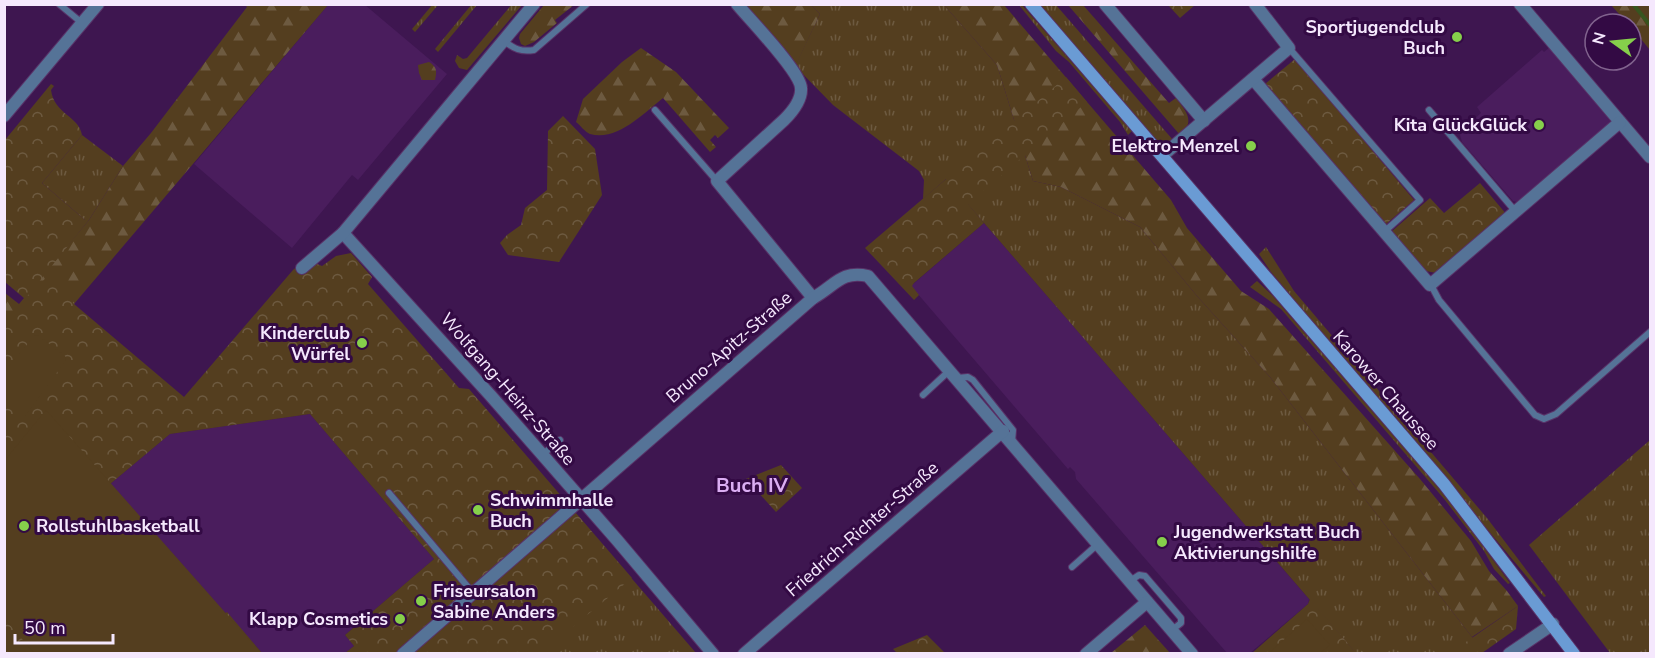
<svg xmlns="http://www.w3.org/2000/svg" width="1655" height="658" font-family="'Nunito Sans',sans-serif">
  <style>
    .built { fill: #4a1d5d }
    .grass { fill: url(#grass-tufts) }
    .forest { fill: url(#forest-firs) }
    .park { fill: url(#park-crowns) }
    .pitch { fill: #543e1f }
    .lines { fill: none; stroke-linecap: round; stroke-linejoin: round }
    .stream { stroke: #37551f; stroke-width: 4 }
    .lane-casing { stroke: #583368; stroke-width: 8 }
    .street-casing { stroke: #583368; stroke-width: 14 }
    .secondary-casing { stroke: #583368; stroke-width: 14 }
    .lane { stroke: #557397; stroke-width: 6 }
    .street { stroke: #557397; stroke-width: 12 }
    .secondary { stroke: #6a9bd4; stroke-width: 12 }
    .poi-dot { fill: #86cf4b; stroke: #330a44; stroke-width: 2 }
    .labels { text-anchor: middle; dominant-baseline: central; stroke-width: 6; stroke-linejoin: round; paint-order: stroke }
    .poi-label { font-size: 18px; font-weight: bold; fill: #f5e8fd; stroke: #330a44; text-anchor: end }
    .street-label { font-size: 18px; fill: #f5e8fd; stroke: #330a44 }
    .neighbourhood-label { font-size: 20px; font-weight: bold; fill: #dbaef3; stroke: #330a44 }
  </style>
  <defs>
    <pattern id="grass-tufts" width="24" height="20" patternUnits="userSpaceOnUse" patternTransform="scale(1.5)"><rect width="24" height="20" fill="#543e1f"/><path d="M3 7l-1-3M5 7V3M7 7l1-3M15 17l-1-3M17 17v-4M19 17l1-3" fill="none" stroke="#6d5a40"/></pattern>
    <pattern id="forest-firs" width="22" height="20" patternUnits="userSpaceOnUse" patternTransform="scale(1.5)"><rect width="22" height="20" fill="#543e1f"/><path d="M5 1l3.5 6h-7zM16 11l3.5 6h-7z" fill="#6d5a40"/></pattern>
    <pattern id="park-crowns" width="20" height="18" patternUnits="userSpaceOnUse" patternTransform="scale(1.5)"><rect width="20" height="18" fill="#543e1f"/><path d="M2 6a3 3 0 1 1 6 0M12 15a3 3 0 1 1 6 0" fill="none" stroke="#6d5a40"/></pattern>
  </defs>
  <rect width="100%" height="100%" fill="#3e1650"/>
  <g class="built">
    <polygon points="328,5 365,5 447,74 358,180 352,175 292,248 194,164"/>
    <polygon points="1551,46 1612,117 1611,122 1520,203 1513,201 1462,142 1460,135 1462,130 1481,113 1477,107 1542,50 1544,52"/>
    <polygon points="984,223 1309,599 1308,604 1250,653 1227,653 1076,479 1075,472 1070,467 1068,469 911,286"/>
    <polygon points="310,414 434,559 345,635 354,646 345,653 262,653 227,613 220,618 109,485 170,434"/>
  </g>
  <g class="grass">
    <polygon points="433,4 438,5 415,32 412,29"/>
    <polygon points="472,4 477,5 438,52 435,49"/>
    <polygon points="512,4 522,5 467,70 459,68 455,61 457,55 463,59 467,58"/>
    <polygon points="811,5 944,5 997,65 1033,181 1061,187 1140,227 1197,296 1270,377 1472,637 1481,653 1352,653 1354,651 946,179 923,199 924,180 919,171 833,105 795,66 820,14"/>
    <polygon points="1019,5 1022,5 1132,131 1128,135 1120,122 1069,62 1056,51"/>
    <polygon points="1040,5 1056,5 1173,140 1166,143 1155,139"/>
    <polygon points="82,135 123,166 89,220 85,220 42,183"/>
    <polygon points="1266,247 1294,291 1487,518 1546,596 1544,597 1271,272 1259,254"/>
    <polygon points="1257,281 1272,295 1449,500 1510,583 1508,584 1494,569 1484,551 1445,500 1281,309 1250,287"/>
    <polygon points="1650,440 1650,653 1610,653 1529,545"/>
    <polygon points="583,522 696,653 422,654"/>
  </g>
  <g class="forest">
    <polygon points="245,5 328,5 74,304 76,311 5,361 5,293 19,304 89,220 123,166 151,133 247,7"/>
    <polygon points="544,5 574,5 555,20 557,23 534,42 525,46 521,44 519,38 520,34"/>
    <polygon points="744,5 811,5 820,14 796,65"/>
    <polygon points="944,5 1004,5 1171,200 1187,228 1241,291 1269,309 1420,479 1471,541 1489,571 1507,591 1518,606 1472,637 1270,377 1197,296 1140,227 1061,187 1033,181 997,65"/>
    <path d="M1068,5h15l86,98 7,-5c10,13 20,24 4,37z"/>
    <polygon points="1611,5 1650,5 1650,50 1631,27 1631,24 1628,24"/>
    <path d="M641,48l35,24 53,56 -11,10 -3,-3 -5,5 6,7 -6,5 -47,-54c-18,14 -46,44 -73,36 -5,-2 -10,-9 -14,-12l7,-23 39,-37z"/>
    <path d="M429,62c8,5 8,9 6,18h-13l-3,-7 -1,-8z"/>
    <polygon points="1145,625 1170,653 1111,653"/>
  </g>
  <g class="park">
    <polygon points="1168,5 1195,5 1180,18"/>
    <polygon points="1295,59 1414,200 1385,225 1265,84"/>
    <polygon points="1066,77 1087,102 968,204 984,223 914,283 912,286 919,295 914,300 865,248"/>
    <path d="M51,84l3,2 -3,4c3,24 28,26 31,45l-40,48 43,37h4l-64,79 -20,-17v-142z"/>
    <polygon points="563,116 595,149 602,195 559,262 508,255 500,243 507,235 521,225 525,208 547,190 548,131"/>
    <polygon points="1480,183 1507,215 1436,273 1426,271 1391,232 1430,198 1444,213"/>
    <polygon points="351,253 372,277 368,284 459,388 469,389 632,578 541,653 345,653 354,646 345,635 434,559 310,414 170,434 109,485 221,617 227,612 262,653 7,654 5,650 5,325 49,274 74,304 184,397 293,270 305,259 322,266 336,256"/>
    <polygon points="781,465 802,488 776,512 746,479"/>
    <polygon points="1310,599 1356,653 1251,654 1308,604"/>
    <polygon points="1518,606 1516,629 1482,653 1450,653"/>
    <polygon points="927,635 945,653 897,653 893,649"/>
  </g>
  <g class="pitch">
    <polygon points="35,335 39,336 65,356 66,360 31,408 25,416 21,416 5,402 5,371"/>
    <polygon points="46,410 261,653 34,653 5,619 5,460"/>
    <polygon points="1307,619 1330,645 1320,653 1269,653"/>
  </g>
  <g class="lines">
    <polyline class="stream" points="1633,4 1650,25"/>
    <defs>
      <g id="lane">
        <polyline points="59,4 82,23"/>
        <path d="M504,41c10,8 17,11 30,9l53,-46"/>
        <polyline points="1289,48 1420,200 1385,231"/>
        <polyline points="655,110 717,181"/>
        <polyline points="1429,110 1516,212"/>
        <polyline points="1431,285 1439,300 1535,415 1544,419 1556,414 1650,332"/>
        <polyline points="957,378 968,377 973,380 1013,430 1012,442"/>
        <polyline points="923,395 949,371"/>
        <polyline points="542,455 560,440"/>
        <polyline points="389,493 473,593"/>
        <polyline points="1072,567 1098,544"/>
        <polyline points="1130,581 1139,575 1145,576 1181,618 1181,623 1172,630"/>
      </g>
      <g id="street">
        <path d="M737,4c13,16 63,67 64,84 1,12 -9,24 -17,32l-67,61 96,117"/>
        <polyline points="1105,4 1204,121"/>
        <polyline points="1520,4 1650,157"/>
        <polyline points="1253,79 1430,285 1620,122"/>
        <polyline points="4,116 98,4"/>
        <polyline points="1162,156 1289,48 1255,4"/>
        <polyline points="343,233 491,396 617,540 713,654"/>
        <polyline points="302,268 343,233 534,4"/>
        <path d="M403,654l410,-356c22,-12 28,-28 55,-22l324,378"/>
        <polyline points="744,654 1003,431"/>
        <polyline points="1086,654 1147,602"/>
        <polyline points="1509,654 1553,624"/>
      </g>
      <polyline id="secondary" points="1031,4 1444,484 1574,654"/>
    </defs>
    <use href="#lane" class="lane-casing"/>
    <use href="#street" class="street-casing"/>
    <use href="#secondary" class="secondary-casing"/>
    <use href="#lane" class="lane"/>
    <use href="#street" class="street"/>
    <use href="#secondary" class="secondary"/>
  </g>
  <g class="poi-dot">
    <circle cx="1457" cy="37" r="6"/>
    <circle cx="1539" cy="125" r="6"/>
    <circle cx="1251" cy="146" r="6"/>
    <circle cx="362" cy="343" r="6"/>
    <circle cx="478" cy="510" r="6"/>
    <circle cx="24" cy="526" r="6"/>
    <circle cx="1162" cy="542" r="6"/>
    <circle cx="421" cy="601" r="6"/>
    <circle cx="400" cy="619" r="6"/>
  </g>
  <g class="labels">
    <g class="poi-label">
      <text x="1445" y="27">Sportjugendclub<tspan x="1445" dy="21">Buch</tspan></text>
      <text x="1527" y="125">Kita GlückGlück</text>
      <text x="1239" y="146">Elektro-Menzel</text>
      <text x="350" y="333">Kinderclub<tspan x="350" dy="21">Würfel</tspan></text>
      <text x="490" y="500" text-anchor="start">Schwimmhalle<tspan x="490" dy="21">Buch</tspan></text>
      <text x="36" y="526" text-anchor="start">Rollstuhlbasketball</text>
      <text x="1174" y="532" text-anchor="start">Jugendwerkstatt Buch<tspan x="1174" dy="21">Aktivierungshilfe</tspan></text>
      <text x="433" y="591" text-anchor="start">Friseursalon<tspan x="433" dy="21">Sabine Anders</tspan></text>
      <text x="388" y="619">Klapp Cosmetics</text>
    </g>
    <g class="street-label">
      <text transform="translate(729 347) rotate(-41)">Bruno-Apitz-Straße</text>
      <text transform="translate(508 389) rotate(49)">Wolfgang-Heinz-Straße</text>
      <text transform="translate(1386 390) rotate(49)">Karower Chaussee</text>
      <text transform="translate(862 529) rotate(-41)">Friedrich-Richter-Straße</text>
    </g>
    <g class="neighbourhood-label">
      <text x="752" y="485">Buch IV</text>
    </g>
  </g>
  <rect width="1655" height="658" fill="none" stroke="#f5e8fd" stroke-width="12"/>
  <g transform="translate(1613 42) rotate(285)"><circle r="28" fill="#330a44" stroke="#81638e" stroke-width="1.5"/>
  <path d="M0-4.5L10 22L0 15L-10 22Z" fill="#86cf4b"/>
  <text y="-9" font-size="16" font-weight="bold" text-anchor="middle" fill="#f5e8fd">N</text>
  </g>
  <path d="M15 634v9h98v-9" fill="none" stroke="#f5e8fd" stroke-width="3"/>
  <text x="24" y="634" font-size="18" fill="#f5e8fd" stroke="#330a44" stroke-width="4.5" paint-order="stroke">50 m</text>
</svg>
